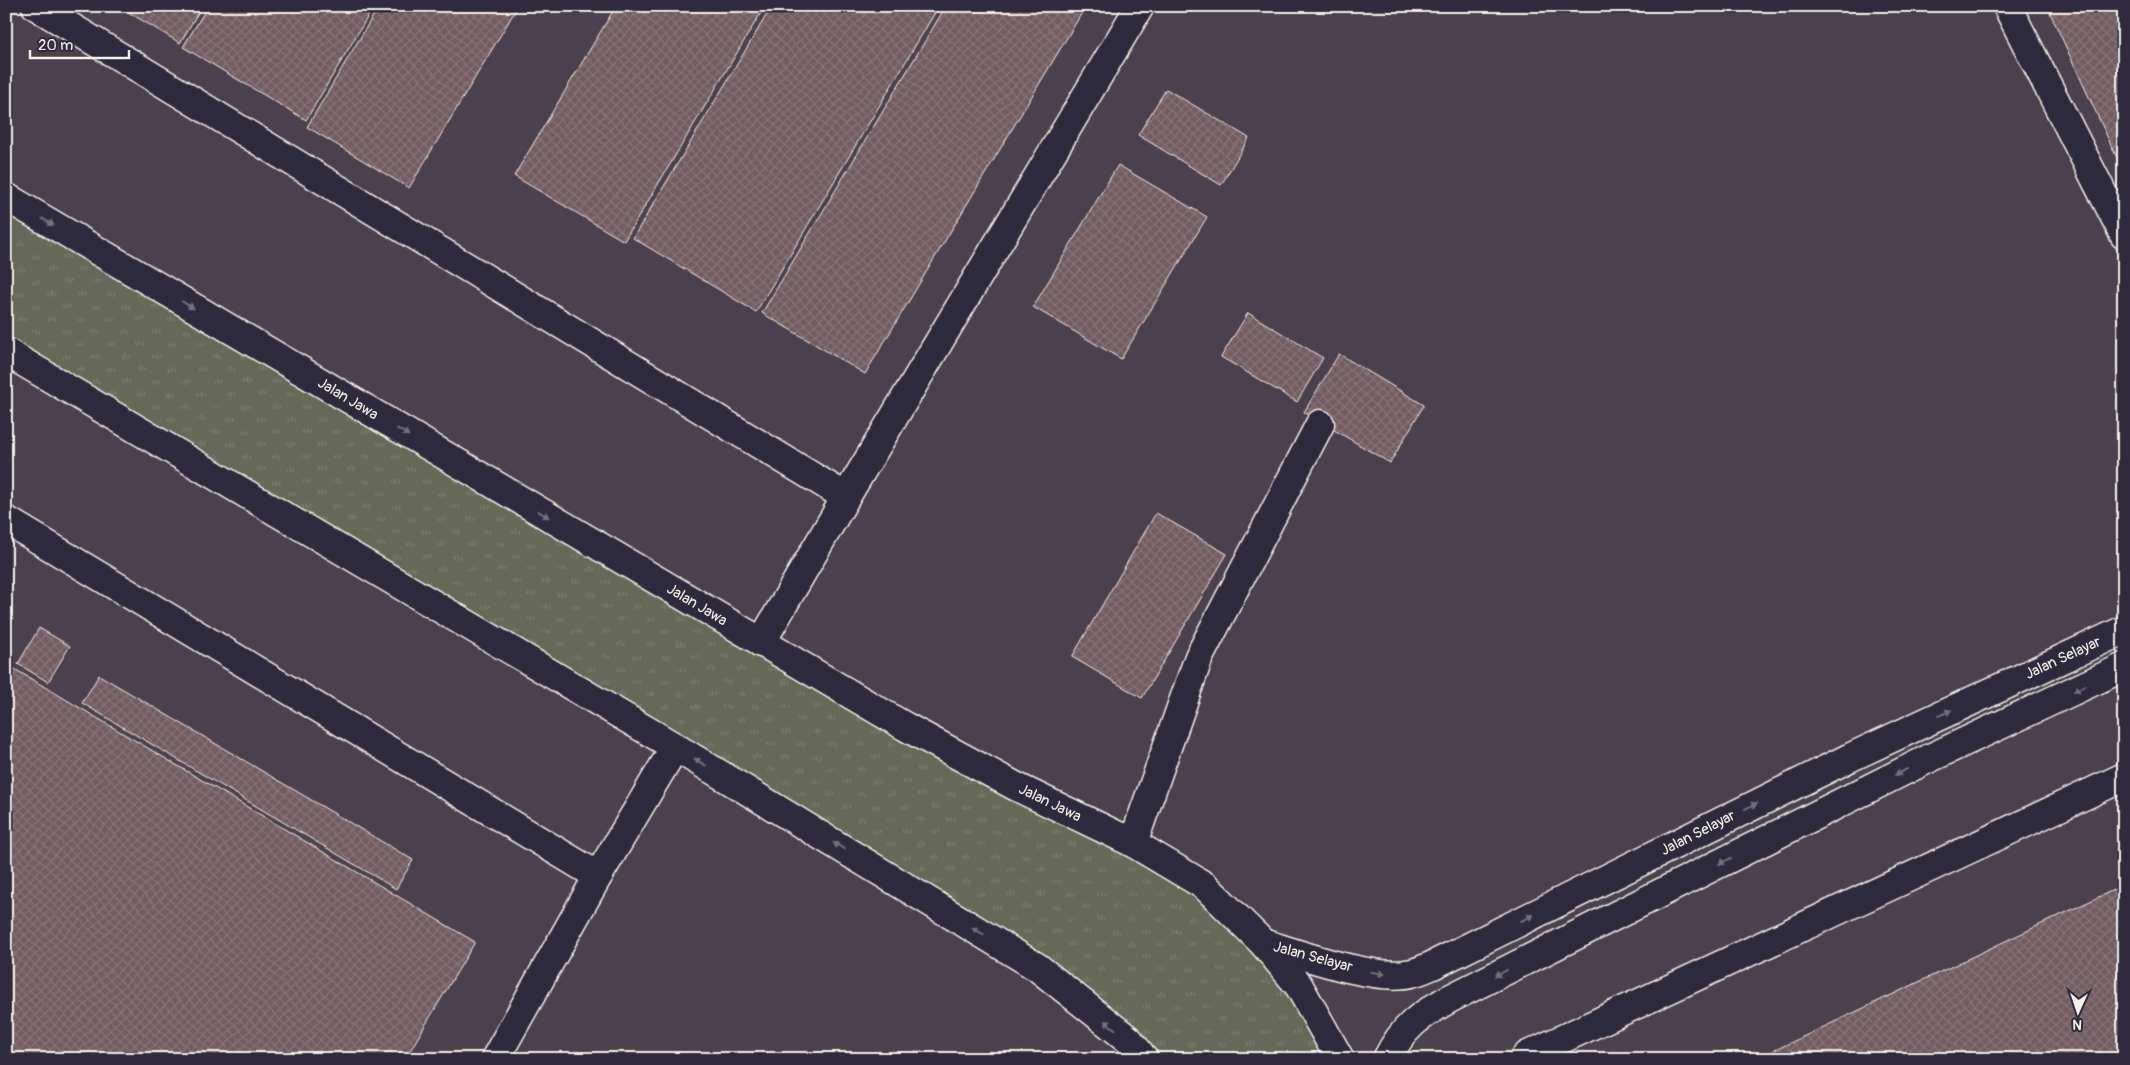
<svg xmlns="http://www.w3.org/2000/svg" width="2130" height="1065" font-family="Pangolin,sans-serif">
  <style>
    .built { fill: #4c404d }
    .grass { fill: url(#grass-tufts); stroke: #adaca0 }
    .building { fill: url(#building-cross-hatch); stroke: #f4f1e8 }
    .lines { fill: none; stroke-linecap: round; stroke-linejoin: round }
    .minor-casing { stroke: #f4f1e8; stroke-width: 31 }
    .minor { stroke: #2f2a3d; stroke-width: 28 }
    .oneway { fill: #747079 }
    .labels { text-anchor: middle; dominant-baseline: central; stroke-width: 4; stroke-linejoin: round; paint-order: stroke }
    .street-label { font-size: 15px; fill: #f4f1e8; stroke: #2f2a3d }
  </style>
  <defs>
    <pattern id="grass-tufts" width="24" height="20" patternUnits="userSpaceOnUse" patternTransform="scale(1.25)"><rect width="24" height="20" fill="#666859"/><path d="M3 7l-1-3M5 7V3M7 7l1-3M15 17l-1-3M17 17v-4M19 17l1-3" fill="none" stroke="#7c7e71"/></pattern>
    <pattern id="building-cross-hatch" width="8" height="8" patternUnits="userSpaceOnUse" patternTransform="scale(1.25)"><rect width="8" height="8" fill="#725b61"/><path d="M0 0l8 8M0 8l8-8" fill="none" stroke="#877378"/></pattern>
  </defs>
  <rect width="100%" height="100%" fill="#3c3444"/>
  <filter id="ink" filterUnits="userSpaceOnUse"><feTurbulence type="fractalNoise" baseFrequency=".02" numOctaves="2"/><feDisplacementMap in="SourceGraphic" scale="10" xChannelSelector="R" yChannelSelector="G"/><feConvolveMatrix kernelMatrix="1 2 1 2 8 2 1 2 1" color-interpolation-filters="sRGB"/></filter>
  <g filter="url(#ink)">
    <rect class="built" x="6" y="6" width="2118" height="1053"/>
    <polygon class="grass" points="6,199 1205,886 1339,1059 1144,1059 1037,967 6,352"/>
    <g class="building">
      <polygon points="118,6 202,6 180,43"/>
      <polygon points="208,6 374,6 306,120 183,47"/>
      <polygon points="379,6 518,6 409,188 307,127"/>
      <polygon points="616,6 765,6 624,241 514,176"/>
      <polygon points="772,6 939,6 756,312 633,238"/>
      <polygon points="946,6 1086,6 865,374 762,313"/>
      <polygon points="2047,6 2124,6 2124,173"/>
      <polygon points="1166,89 1249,138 1221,185 1138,135"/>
      <polygon points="1118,165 1207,217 1121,359 1033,307"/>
      <polygon points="1248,313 1323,358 1297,402 1221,357"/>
      <polygon points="1339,354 1424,405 1390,463 1304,412"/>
      <polygon points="1156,513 1227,554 1142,698 1072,657"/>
      <polygon points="39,628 70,646 48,682 18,664"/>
      <polygon points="6,664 475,942 405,1059 6,1059"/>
      <polygon points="99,675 413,860 396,889 82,703"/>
      <polygon points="2124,885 2124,1059 1756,1059"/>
    </g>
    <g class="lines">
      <defs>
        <g id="minor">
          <polyline points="36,6 846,497"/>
          <polyline points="2007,6 2124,235"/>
          <polyline points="6,197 906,727 1015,786 1133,843 1205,886 1263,943 1299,986 1340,1059"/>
          <polyline points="6,352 675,747 1037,967 1129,1040 1144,1059"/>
          <polyline points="6,520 598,876"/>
          <polyline points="761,643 846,497 1140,6"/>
          <polyline points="1133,843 1199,657 1320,424"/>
          <path d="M1263,943c36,11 113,39 148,30 7,-1 15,-5 22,-8l416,-207 275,-128"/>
          <polyline points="495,1059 598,876 675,747"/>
          <path d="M1387,1059c16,-32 32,-43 62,-60l479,-240 196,-92"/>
          <polyline points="1524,1059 1528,1055 2124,777"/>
        </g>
      </defs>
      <use href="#minor" class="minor-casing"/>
      <use href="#minor" class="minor"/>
    </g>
    <defs><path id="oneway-solid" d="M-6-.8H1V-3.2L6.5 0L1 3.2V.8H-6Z" transform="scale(1.25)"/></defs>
    <g class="oneway">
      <use href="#oneway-solid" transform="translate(48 222) rotate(31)"/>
      <use href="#oneway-solid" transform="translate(188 305) rotate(31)"/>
      <use href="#oneway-solid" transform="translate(403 432) rotate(31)"/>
      <use href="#oneway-solid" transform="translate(543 514) rotate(31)"/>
      <use href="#oneway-solid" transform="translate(2080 688) rotate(155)"/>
      <use href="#oneway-solid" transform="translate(1945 713) rotate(-25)"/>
      <use href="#oneway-solid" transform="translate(700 762) rotate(-149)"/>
      <use href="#oneway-solid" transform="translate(1901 772) rotate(154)"/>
      <use href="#oneway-solid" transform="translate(1751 806) rotate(-27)"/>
      <use href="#oneway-solid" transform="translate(839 846) rotate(-149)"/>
      <use href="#oneway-solid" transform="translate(1725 861) rotate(153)"/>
      <use href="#oneway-solid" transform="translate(1527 918) rotate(-27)"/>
      <use href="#oneway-solid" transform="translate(978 931) rotate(-149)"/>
      <use href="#oneway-solid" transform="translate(1378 973) rotate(9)"/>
      <use href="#oneway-solid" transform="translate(1501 973) rotate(153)"/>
      <use href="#oneway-solid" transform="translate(1110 1025) rotate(-142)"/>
    </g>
  </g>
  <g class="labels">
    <g class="street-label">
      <text transform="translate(348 399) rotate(31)">Jalan Jawa</text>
      <text transform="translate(697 605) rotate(31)">Jalan Jawa</text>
      <text transform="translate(2063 658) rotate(-25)">Jalan Selayar</text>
      <text transform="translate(1050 803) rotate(26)">Jalan Jawa</text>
      <text transform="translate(1698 833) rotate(-27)">Jalan Selayar</text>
      <text transform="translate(1313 957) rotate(15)">Jalan Selayar</text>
    </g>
  </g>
  <rect width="2130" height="1065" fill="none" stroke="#2f2a3d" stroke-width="25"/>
  <rect x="12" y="12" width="2105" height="1040" fill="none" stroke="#f4f1e8" stroke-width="2" filter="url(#ink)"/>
  <g transform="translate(2078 1012) rotate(183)" stroke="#2f2a3d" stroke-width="4" paint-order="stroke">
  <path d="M0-4L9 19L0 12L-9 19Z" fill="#f4f1e8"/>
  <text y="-8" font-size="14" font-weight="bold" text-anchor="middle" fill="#f4f1e8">N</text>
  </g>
  <path d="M30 50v8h99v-8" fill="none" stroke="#f4f1e8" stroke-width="2.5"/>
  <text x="38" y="50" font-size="15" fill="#f4f1e8" stroke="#2f2a3d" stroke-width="4" paint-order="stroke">20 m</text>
</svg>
